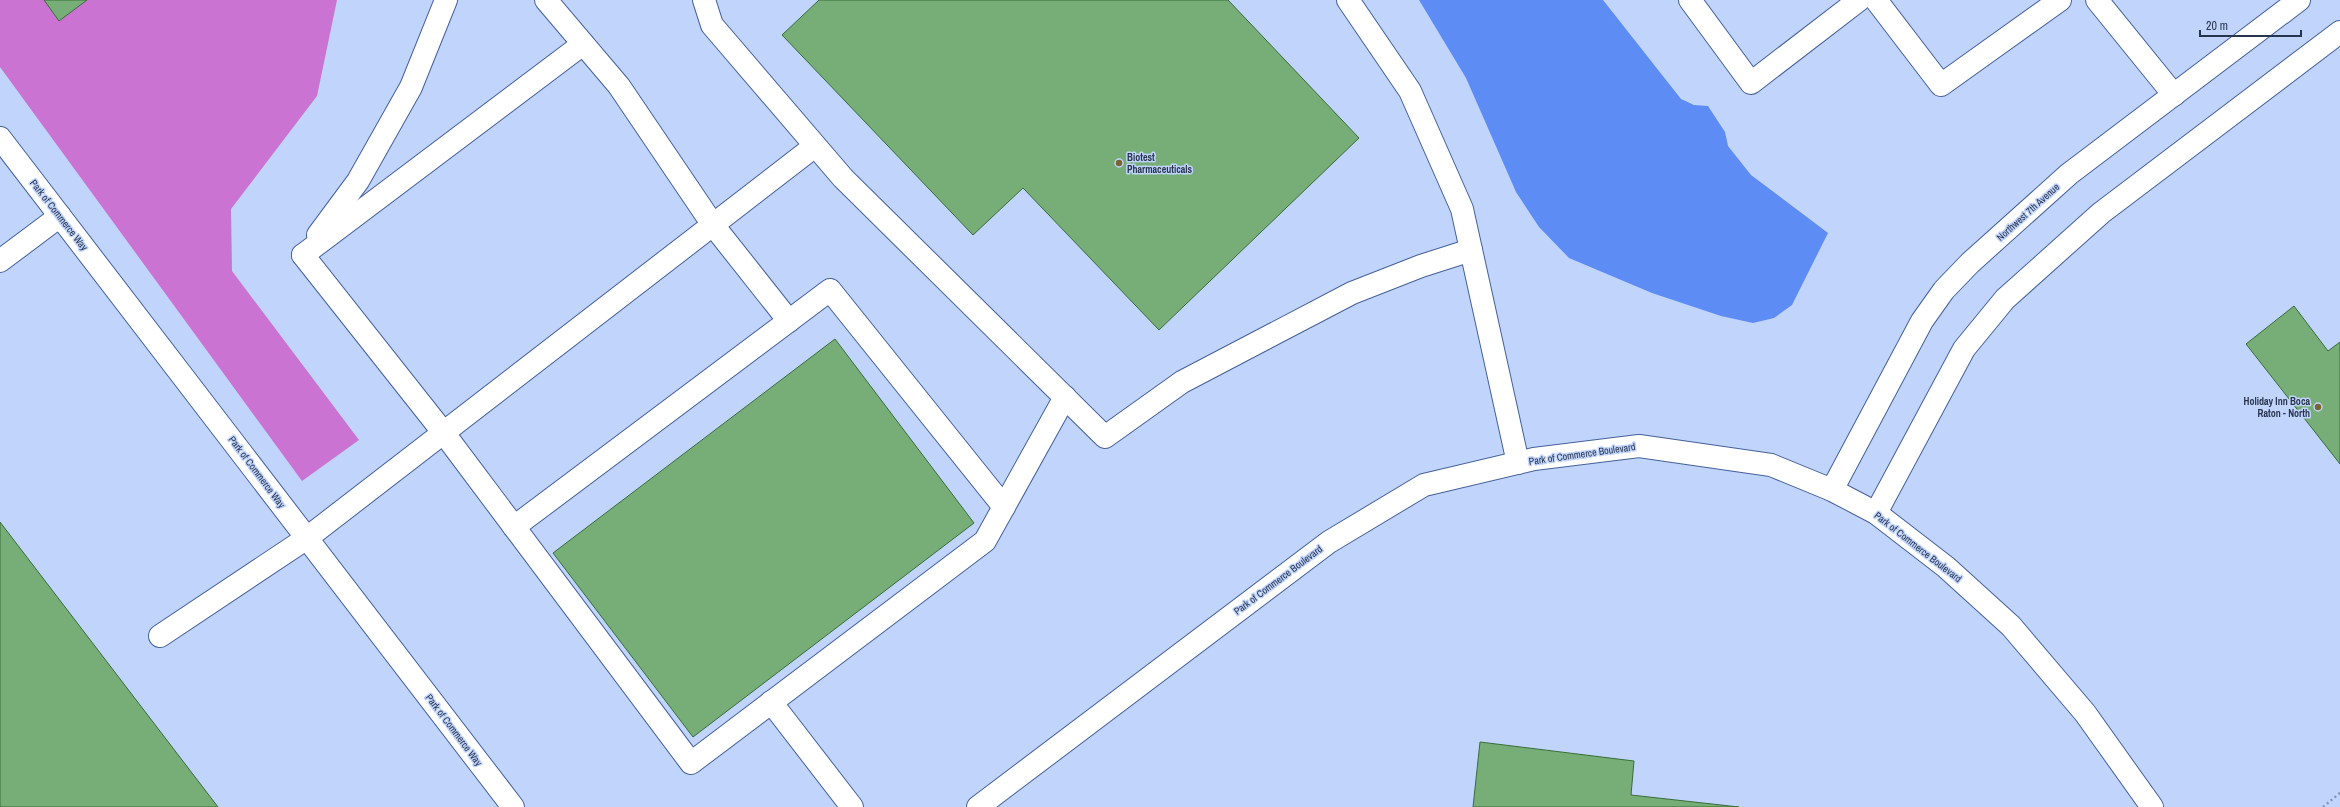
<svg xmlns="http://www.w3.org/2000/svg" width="2340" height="807" font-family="'Archivo Narrow',sans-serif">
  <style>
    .forest { fill: #cb73d3 }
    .water { fill: #5d8cf5 }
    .building { fill: #77ae77; stroke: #386d39 }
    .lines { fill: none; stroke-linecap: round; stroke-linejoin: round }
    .minor-casing { stroke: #45619a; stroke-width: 24 }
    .path { stroke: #8496b8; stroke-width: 2.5; stroke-dasharray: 2 3; stroke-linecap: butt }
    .minor { stroke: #fff; stroke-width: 22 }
    .poi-dot { fill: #7b6434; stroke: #c0d4fc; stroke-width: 1.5 }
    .labels { text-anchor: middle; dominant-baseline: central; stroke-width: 3; stroke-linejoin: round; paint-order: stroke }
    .poi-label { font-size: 10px; font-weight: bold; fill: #27344d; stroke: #c0d4fc; text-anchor: start }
    .street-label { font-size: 10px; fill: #27344d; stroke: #c0d4fc }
  </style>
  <rect width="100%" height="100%" fill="#c0d4fc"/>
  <polygon class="forest" points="0,0 337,0 317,96 231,209 232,271 359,440 302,481 0,67"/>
  <polygon class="water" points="1419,0 1603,0 1681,99 1694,105 1708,106 1725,132 1728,146 1751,175 1828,233 1792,305 1774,318 1753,323 1721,316 1652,293 1569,258 1539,227 1516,192 1466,78"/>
  <g class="building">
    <polygon points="44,0 87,0 59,21"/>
    <polygon points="819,0 1228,0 1359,138 1159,330 1023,188 973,235 782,35"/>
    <polygon points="2294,306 2328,351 2340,342 2340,464 2246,344"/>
    <polygon points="835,339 974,523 693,737 553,553"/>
    <polygon points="0,522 218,807 0,807"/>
    <polygon points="1480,742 1634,761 1631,795 1739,807 1473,807"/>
  </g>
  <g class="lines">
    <defs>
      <g id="minor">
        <polyline points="546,0 619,86 713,225 789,321"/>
        <polyline points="704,0 712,25 843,178 1105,437 1182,382 1352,293 1421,266 1471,250"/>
        <polyline points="1348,0 1410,91 1462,209 1518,463"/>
        <polyline points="1690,0 1751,83 1859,0"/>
        <polyline points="1876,0 1941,85 2060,0"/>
        <polyline points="2097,0 2174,95"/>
        <polyline points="0,138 513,807"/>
        <polyline points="318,235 358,181 411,87 446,0"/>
        <polyline points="303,255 443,432 691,763 985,541 1065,397"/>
        <polyline points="303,255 583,44"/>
        <polyline points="0,261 60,216"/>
        <polyline points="1832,490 1922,321 1944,290 1970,263 2069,174 2299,0"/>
        <polyline points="1876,513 1964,349 2005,299 2101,213 2340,32"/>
        <polyline points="514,527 830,290 1004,507"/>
        <polyline points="160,636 307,538 815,146"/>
        <polyline points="771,702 852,807"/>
        <polyline points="978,807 1329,542 1424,485 1534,459 1639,446 1771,465 1832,490 1876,513 1946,567 2011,626 2085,713 2152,807"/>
      </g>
    </defs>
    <use href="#minor" class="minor-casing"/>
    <polyline class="path" points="2323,807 2340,793"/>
    <use href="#minor" class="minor"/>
  </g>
  <g class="poi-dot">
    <circle cx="1119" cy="163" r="4"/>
    <circle cx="2318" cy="407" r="4"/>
  </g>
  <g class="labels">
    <g class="poi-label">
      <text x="1127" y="157">Biotest<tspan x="1127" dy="12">Pharmaceuticals</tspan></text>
      <text x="2310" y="401" text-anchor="end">Holiday Inn Boca<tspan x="2310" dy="12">Raton - North</tspan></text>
    </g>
    <g class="street-label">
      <text transform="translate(2028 212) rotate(-42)">Northwest 7th Avenue</text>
      <text transform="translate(59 215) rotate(52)">Park of Commerce Way</text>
      <text transform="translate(1582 454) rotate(-8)">Park of Commerce Boulevard</text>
      <text transform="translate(257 472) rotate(53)">Park of Commerce Way</text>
      <text transform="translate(1918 547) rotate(38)">Park of Commerce Boulevard</text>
      <text transform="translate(1278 580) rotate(-37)">Park of Commerce Boulevard</text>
      <text transform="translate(454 730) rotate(53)">Park of Commerce Way</text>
    </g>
  </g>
  <path d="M2200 30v6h101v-6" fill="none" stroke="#27344d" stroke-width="2"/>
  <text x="2206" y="30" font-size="12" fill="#27344d" stroke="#c0d4fc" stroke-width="3" paint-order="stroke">20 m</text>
</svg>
